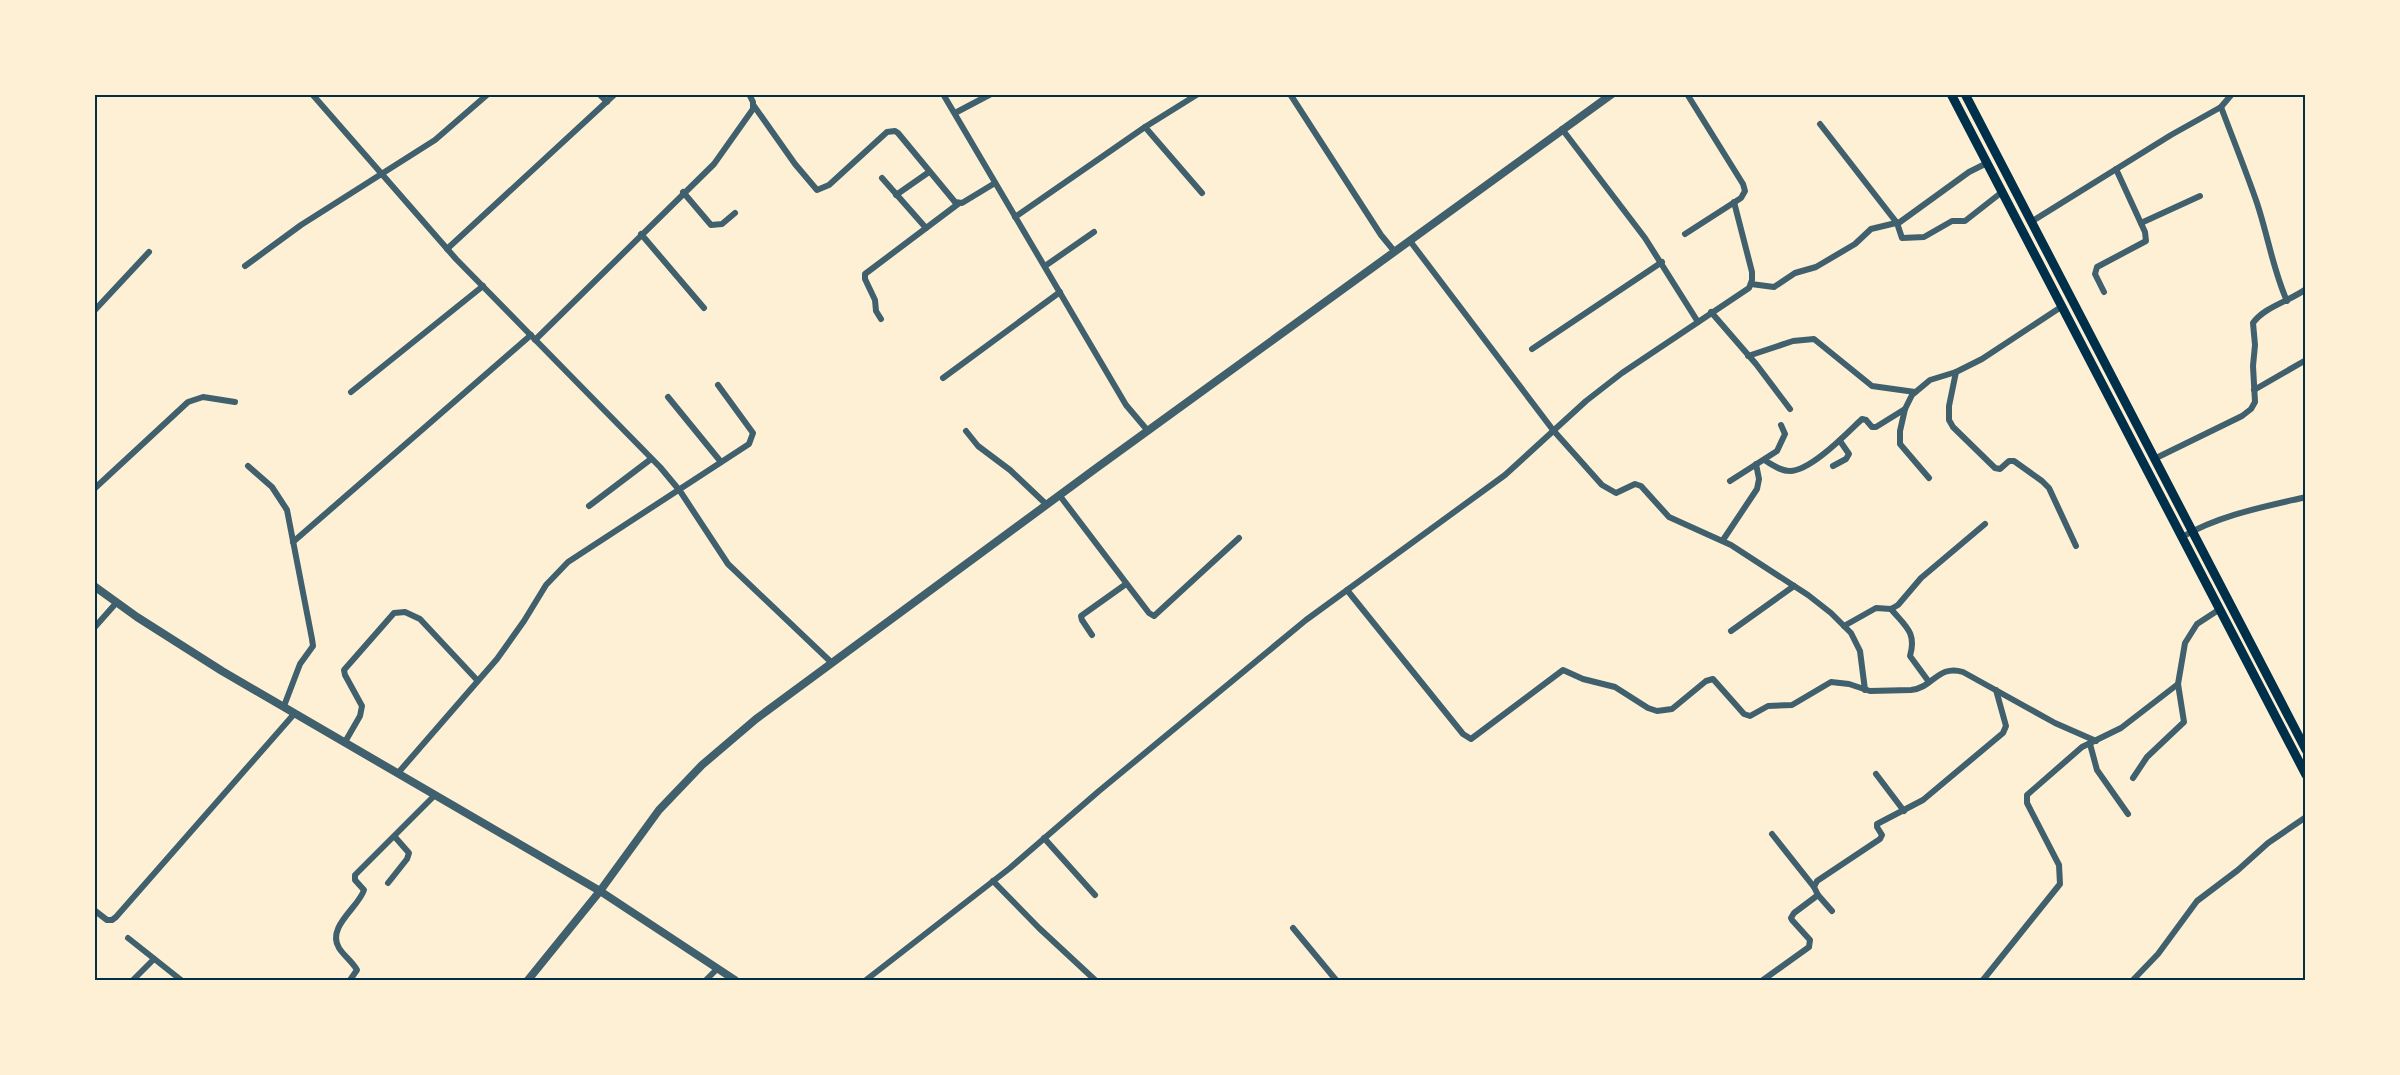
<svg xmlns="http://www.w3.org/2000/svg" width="2400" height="1075" font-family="Barlow,sans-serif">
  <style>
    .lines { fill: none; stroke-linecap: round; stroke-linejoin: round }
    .minor { stroke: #3f606c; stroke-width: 6 }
    .tertiary { stroke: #3f606c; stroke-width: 8 }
    .trunk { stroke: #003049; stroke-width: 9 }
    .neatline { fill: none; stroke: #003049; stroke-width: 2 }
  </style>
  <rect width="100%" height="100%" fill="#fdf0d5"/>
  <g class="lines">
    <g class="minor">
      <polyline points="312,94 456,259 660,467 680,491 728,564 832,663"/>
      <polyline points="599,94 607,102"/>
      <polyline points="943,94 1126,405 1148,431"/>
      <polyline points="1290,94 1381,235 1395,252"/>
      <polyline points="754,106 795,164 817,190 829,185 887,132 895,131 898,133 955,202 962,203 995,183"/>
      <path d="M2221,107c12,32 25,64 36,96 11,33 16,67 30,98"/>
      <polyline points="955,113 991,94"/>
      <polyline points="1820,124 1897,223 1902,238 1924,237 1952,221 1965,221 2002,192"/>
      <polyline points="1145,127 1202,193"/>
      <polyline points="1562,129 1645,238 1698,322"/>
      <polyline points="882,178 926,228"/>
      <polyline points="683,192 711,225 722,224 735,213"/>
      <polyline points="896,195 929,172"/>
      <polyline points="1015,217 1145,127 1198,94"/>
      <polyline points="2031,222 2171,135 2221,107 2232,94"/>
      <polyline points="2141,223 2200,196"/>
      <polyline points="641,234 704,308"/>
      <polyline points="1685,234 1741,198 1745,191 1743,184 1687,94"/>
      <polyline points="1410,241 1553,430 1602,485 1616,493 1635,484 1641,486 1669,517 1731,545 1808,595 1831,613 1851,633 1860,651 1865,690"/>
      <polyline points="447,249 615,94"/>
      <polyline points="245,266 301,225 435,140 488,94"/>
      <polyline points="1045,266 1094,232"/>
      <polyline points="1751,284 1774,287 1795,273 1816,267 1855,244 1871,229 1900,222 1969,172 1987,163"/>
      <polyline points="2104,292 2095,274 2097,267 2146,241 2145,232 2116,169"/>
      <polyline points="94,311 149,252"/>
      <polyline points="1711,312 1756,364 1790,409"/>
      <polyline points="881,319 876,311 875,300 865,279 865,274 958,204"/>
      <polyline points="535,340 714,164 753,109 753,102 749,94"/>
      <polyline points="1532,349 1662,262"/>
      <polyline points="1748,356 1793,341 1814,339 1872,386 1915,392"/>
      <polyline points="1956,372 1949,406 1949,420 1953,427 1995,468 2000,469 2009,461 2014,461 2042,481 2049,488 2076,546"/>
      <polyline points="943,378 1060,292"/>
      <polyline points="2254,390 2306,360"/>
      <polyline points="351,392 483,286"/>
      <polyline points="668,397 721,462"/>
      <polyline points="966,431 978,446 1010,470 1047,505"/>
      <path d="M2154,459l88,-43 9,-7 4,-7 -2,-36 2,-21 -2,-22c11,-16 37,-22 53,-34"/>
      <path d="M1764,460c9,5 16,11 26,11 21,0 57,-38 72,-52l4,1 6,7h4l29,-18"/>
      <polyline points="248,466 272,487 287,510 312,639 313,646 300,664 284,706"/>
      <polyline points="1833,466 1846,459 1849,454 1840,441"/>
      <polyline points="1929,478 1900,444 1900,431 1905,409 1912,395 1930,380 1956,372 1982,359 2061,307"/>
      <polyline points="1730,481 1777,451 1785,434 1781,425"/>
      <polyline points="94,489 188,402 203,397 235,402"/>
      <polyline points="1060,496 1149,613 1154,616 1239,538"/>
      <polyline points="589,506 651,459"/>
      <path d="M2182,537c38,-22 81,-30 124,-40"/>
      <polyline points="1723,540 1757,489 1759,479 1756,464"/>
      <polyline points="293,542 531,335"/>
      <path d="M1347,590l116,144 8,5 92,-69 20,9 32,8 33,21 9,3 15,-2 34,-28 7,-2 31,35 6,2 18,-10 24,-1 39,-23 18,2 21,7 41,-1c22,-2 27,-26 52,-18l92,51 41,18"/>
      <path d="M1891,609c14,17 26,23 19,47l19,26"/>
      <polyline points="1844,626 1876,608 1891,609 1898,605 1921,578 1985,524"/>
      <polyline points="94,628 117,602"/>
      <polyline points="1731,631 1794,586"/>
      <polyline points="1092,635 1082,620 1081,616 1126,584"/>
      <polyline points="345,742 360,716 362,706 345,675 344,670 394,613 405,612 420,619 477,680"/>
      <polyline points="2090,744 2097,770 2128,814"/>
      <polyline points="398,773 497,659 524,621 546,585 568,562 749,444 753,433 718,385"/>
      <polyline points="1876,774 1904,811"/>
      <polyline points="2133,778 2147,757 2184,722 2178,684 2185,643 2197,624 2220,609"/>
      <polyline points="1772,834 1814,887"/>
      <polyline points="1044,838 1095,895"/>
      <polyline points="993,881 1039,928 1095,980"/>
      <polyline points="388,883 407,859 409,853 395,837"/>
      <polyline points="1818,895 1814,887 1817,881 1880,839 1882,835 1877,827 1877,824 1923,800 2003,733 2006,726 1996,690"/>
      <polyline points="94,910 107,920 112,920 116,917 295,713"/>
      <polyline points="1293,928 1336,980"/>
      <polyline points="128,938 181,980"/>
      <polyline points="133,980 154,959"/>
      <path d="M350,980l7,-10c-5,-9 -13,-14 -18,-22 -13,-21 20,-41 25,-58l-9,-10v-5l80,-80"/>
      <polyline points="706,980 717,969"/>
      <polyline points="866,980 1010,868 1099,791 1306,620 1505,475 1586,401 1622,373 1749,288 1752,280 1752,272 1734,202"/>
      <polyline points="1763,980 1809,947 1810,940 1792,920 1791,918 1794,913 1818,895 1832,911"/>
      <polyline points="1983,980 2060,884 2059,865 2027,803 2027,795 2082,747 2121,728 2178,684"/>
      <polyline points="2133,980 2158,954 2197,901 2238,870 2268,843 2306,817"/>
    </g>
    <g class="tertiary">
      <polyline points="94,586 137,617 222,671 600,891 735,980"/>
      <polyline points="528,980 600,891 659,810 702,765 756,719 1095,469 1612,94"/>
    </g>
    <g class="trunk">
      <polyline points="1951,94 2306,775"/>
      <polyline points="1965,94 2306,750"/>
    </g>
  </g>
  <rect width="2400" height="1075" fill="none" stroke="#fdf0d5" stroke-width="192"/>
  <rect x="96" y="96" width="2208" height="883" class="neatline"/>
</svg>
